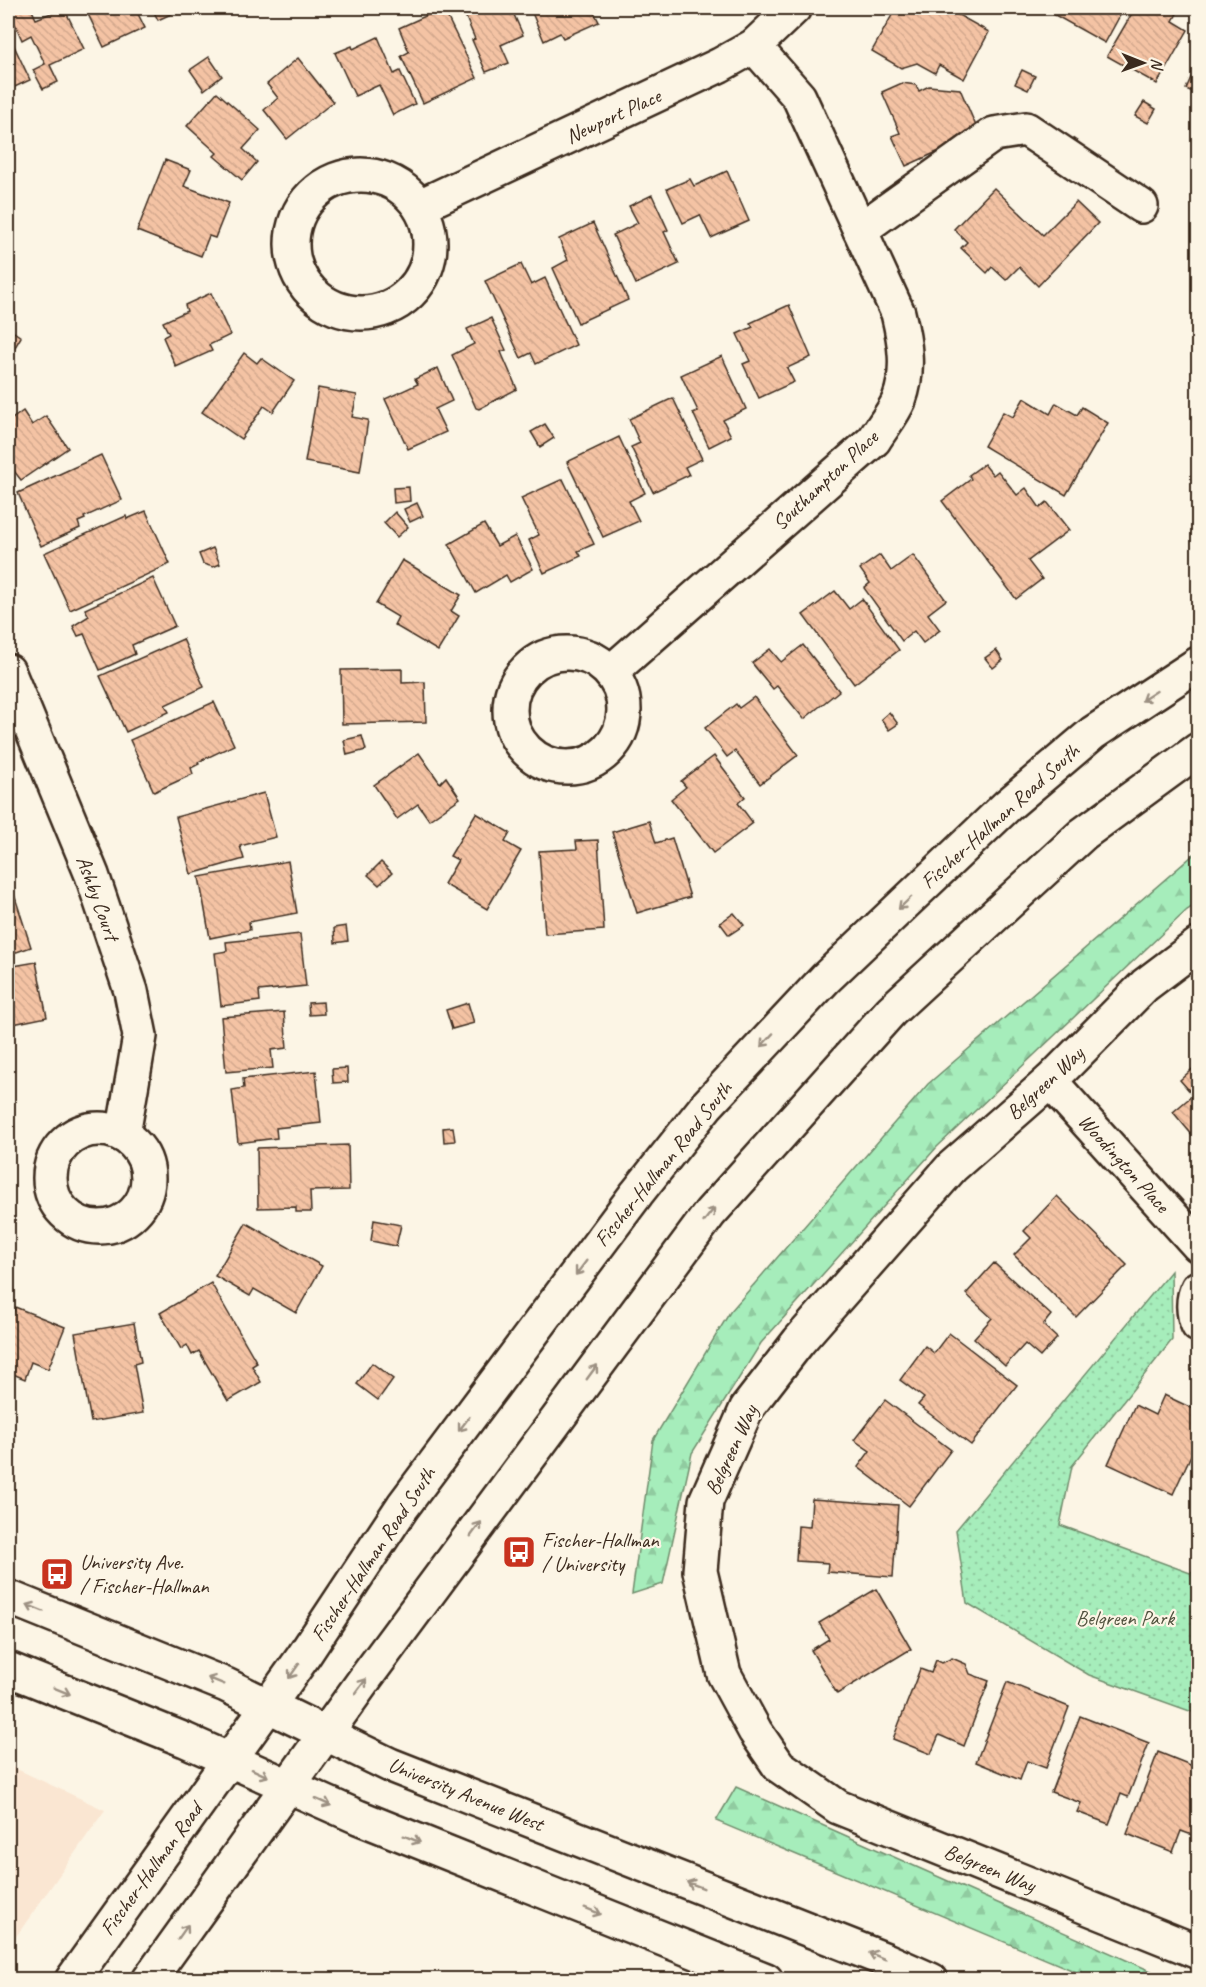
<svg xmlns="http://www.w3.org/2000/svg" width="1206" height="1987" font-family="Caveat,sans-serif">
  <style>
    .built { fill: #fae6d2 }
    .forest { fill: url(#forest-firs); stroke: #708c6c; stroke-width: 1.5 }
    .park { fill: url(#park-dots); stroke: #708c6c; stroke-width: 1.5 }
    .building { fill: url(#building-back-hatch); stroke: #3b2a1e; stroke-width: 1.5 }
    .lines { fill: none; stroke-linecap: round; stroke-linejoin: round }
    .minor-casing { stroke: #3b2a1e; stroke-width: 38 }
    .major-casing { stroke: #3b2a1e; stroke-width: 38 }
    .minor { stroke: #fcf5e5; stroke-width: 33 }
    .major { stroke: #fcf5e5; stroke-width: 33 }
    .oneway { stroke: #9c9082 }
    .labels { text-anchor: middle; dominant-baseline: central; stroke-width: 4.5; stroke-linejoin: round; paint-order: stroke }
    .street-label { font-size: 21px; fill: #3b2a1e; stroke: #fcf5e5 }
    .poi-label { font-size: 21px; fill: #3b2a1e; stroke: #fcf5e5; text-anchor: start }
    .park-label { font-size: 21px; fill: #50513d; stroke: #fcf5e5 }
  </style>
  <defs>
    <pattern id="forest-firs" width="22" height="20" patternUnits="userSpaceOnUse" patternTransform="scale(1.5)"><rect width="22" height="20" fill="#a6edbb"/><path d="M5 1l3.5 6h-7zM16 11l3.5 6h-7z" fill="#90cba0"/></pattern>
    <pattern id="park-dots" width="8" height="8" patternUnits="userSpaceOnUse" patternTransform="scale(1.5)"><rect width="8" height="8" fill="#a6edbb"/><path d="M2 2h.1M6 6h.1" fill="none" stroke="#90cba0" stroke-width="1.8" stroke-linecap="round"/></pattern>
    <pattern id="building-back-hatch" width="6" height="6" patternUnits="userSpaceOnUse" patternTransform="scale(1.5)"><rect width="6" height="6" fill="#f4c3a4"/><path d="M-1 5l2 2M0 0l6 6M5-1l2 2" fill="none" stroke="#d2a88d"/></pattern>
  </defs>
  <rect width="100%" height="100%" fill="#fcf5e5"/>
  <filter id="ink" filterUnits="userSpaceOnUse"><feTurbulence type="fractalNoise" baseFrequency=".0167" numOctaves="2"/><feDisplacementMap in="SourceGraphic" scale="12" xChannelSelector="R" yChannelSelector="G"/><feConvolveMatrix kernelMatrix="1 2 1 2 8 2 1 2 1" color-interpolation-filters="sRGB"/></filter>
  <g filter="url(#ink)">
    <polygon class="built" points="8,1765 105,1810 8,1948"/>
    <g class="forest">
      <polygon points="1198,851 1198,903 1187,910 937,1147 761,1343 692,1453 663,1584 632,1594 653,1440 730,1312 928,1084"/>
      <polygon points="736,1787 1169,1979 1093,1979 716,1821"/>
    </g>
    <polygon class="park" points="1171,1271 1172,1340 1072,1466 1060,1525 1190,1573 1198,1571 1198,1714 1089,1675 967,1603 956,1530"/>
    <g class="building">
      <polygon points="8,8 31,8 36,19 64,8 84,49 50,65 58,82 43,89 33,70 45,64 31,35 22,40"/>
      <polygon points="85,8 135,8 145,28 104,47"/>
      <polygon points="152,8 184,8 158,20"/>
      <polygon points="443,8 477,78 423,103 401,56 409,52 399,28"/>
      <polygon points="462,8 511,8 523,35 501,45 509,63 486,72 472,40 475,39"/>
      <polygon points="530,8 592,8 599,22 563,38 560,33 544,41"/>
      <polygon points="896,8 946,8 989,32 964,79 939,65 935,73 917,63 901,68 872,51"/>
      <polygon points="1057,8 1124,8 1105,43 1053,14"/>
      <polygon points="1135,8 1180,8 1173,21 1188,30 1157,84 1107,56"/>
      <polygon points="8,33 30,80 8,90"/>
      <polygon points="378,37 394,74 400,71 415,104 393,115 379,85 355,96 335,53 352,46 353,49"/>
      <polygon points="209,57 222,76 204,90 190,70"/>
      <polygon points="298,58 333,102 287,139 264,110 278,98 267,84"/>
      <polygon points="1198,61 1198,94 1186,89"/>
      <polygon points="1022,70 1035,76 1028,90 1015,84"/>
      <polygon points="902,83 916,85 919,91 929,86 960,89 979,133 906,166 892,136 900,133 882,92"/>
      <polygon points="217,92 260,130 243,149 257,162 242,180 214,156 217,153 187,126"/>
      <polygon points="1144,102 1156,109 1148,123 1135,116"/>
      <polygon points="165,160 191,170 184,186 229,203 215,238 209,236 201,256 137,231"/>
      <polygon points="727,171 749,221 711,238 700,215 683,223 667,189 690,179 694,186"/>
      <polygon points="994,188 1043,235 1076,202 1098,223 1038,286 1019,267 1006,280 992,267 987,273 961,248 967,242 954,229"/>
      <polygon points="652,195 668,230 664,232 679,264 636,284 613,235 638,223 629,206"/>
      <polygon points="593,223 628,300 578,323 553,268 568,260 559,239"/>
      <polygon points="521,264 531,285 545,278 576,345 536,364 531,353 521,358 485,281"/>
      <polygon points="211,293 230,335 209,345 212,351 176,367 163,337 169,334 163,322 187,311 185,305"/>
      <polygon points="789,305 811,357 787,368 794,382 759,398 743,364 750,361 737,334 753,327 750,323"/>
      <polygon points="491,318 506,350 501,352 517,389 479,409 476,408 452,355 474,344 467,329"/>
      <polygon points="8,328 21,337 8,359"/>
      <polygon points="244,353 257,363 261,358 294,381 273,412 264,406 241,439 202,412"/>
      <polygon points="722,356 746,409 723,420 731,436 709,447 693,413 698,411 681,375"/>
      <polygon points="438,368 452,401 435,409 446,432 408,449 385,399 418,384 415,379"/>
      <polygon points="318,388 357,395 352,417 368,420 360,472 305,462"/>
      <polygon points="673,398 702,459 685,467 689,475 653,492 631,447 640,443 629,419"/>
      <polygon points="1024,398 1050,414 1056,403 1077,415 1082,407 1108,423 1066,495 984,446 1003,412 1013,417"/>
      <polygon points="23,411 32,425 46,416 68,448 21,480 14,471 11,473 8,469 8,422"/>
      <polygon points="545,424 554,438 540,447 531,432"/>
      <polygon points="619,437 645,493 629,501 639,521 603,537 567,462"/>
      <polygon points="101,455 122,500 84,517 85,519 78,522 80,528 41,546 18,493"/>
      <polygon points="984,464 993,475 998,471 1017,495 1026,488 1040,508 1047,502 1069,530 1028,561 1042,579 1016,599 942,501 971,479 969,475"/>
      <polygon points="563,479 594,544 578,551 581,556 544,573 529,540 539,535 521,498"/>
      <polygon points="409,487 410,501 394,503 393,488"/>
      <polygon points="417,503 423,516 410,522 404,509"/>
      <polygon points="146,511 170,564 70,610 44,553 126,516 127,519"/>
      <polygon points="395,512 408,527 397,537 384,523"/>
      <polygon points="484,524 497,546 515,536 533,569 510,582 506,575 476,593 449,544"/>
      <polygon points="213,548 220,564 213,567 203,564 199,554"/>
      <polygon points="880,555 891,571 913,555 946,600 928,614 940,630 923,643 914,631 902,641 864,588 870,583 860,569"/>
      <polygon points="402,560 461,595 451,611 459,616 438,651 394,625 398,617 376,604"/>
      <polygon points="153,578 175,626 132,645 135,654 100,670 84,634 78,636 73,626 89,616 85,609"/>
      <polygon points="835,591 849,609 862,599 899,650 854,684 803,615"/>
      <polygon points="183,639 204,687 165,705 169,712 126,732 100,676"/>
      <polygon points="803,645 839,691 804,719 777,686 773,689 752,663 770,649 781,662"/>
      <polygon points="996,650 1003,660 993,668 985,658"/>
      <polygon points="402,669 402,683 425,682 426,722 342,724 341,670"/>
      <polygon points="754,697 798,755 760,784 735,751 727,757 705,728 736,704 739,708"/>
      <polygon points="214,702 234,745 198,762 199,764 191,768 193,774 154,792 130,740"/>
      <polygon points="889,712 898,724 889,730 881,719"/>
      <polygon points="362,736 366,750 347,755 344,740"/>
      <polygon points="419,753 440,783 446,777 460,798 429,820 418,804 397,819 374,785"/>
      <polygon points="714,756 745,797 738,803 753,823 713,853 671,799 686,787 681,781"/>
      <polygon points="264,793 276,837 240,846 244,859 191,874 176,817"/>
      <polygon points="476,813 510,833 505,842 521,851 487,909 444,884 458,860 450,856"/>
      <polygon points="649,821 656,843 672,838 690,897 637,913 612,832"/>
      <polygon points="598,840 604,930 545,934 539,851 577,849 576,841"/>
      <polygon points="288,861 297,913 249,922 250,930 210,938 199,877"/>
      <polygon points="381,862 392,873 379,885 368,875"/>
      <polygon points="12,888 31,947 8,955 8,890"/>
      <polygon points="734,913 744,925 729,935 720,923"/>
      <polygon points="346,926 348,941 335,943 334,928"/>
      <polygon points="300,934 306,986 259,991 260,1001 221,1006 215,953 227,951 226,942"/>
      <polygon points="36,962 47,1017 8,1025 8,967"/>
      <polygon points="323,1002 324,1014 309,1015 308,1003"/>
      <polygon points="468,1003 474,1023 452,1029 446,1010"/>
      <polygon points="284,1012 287,1048 271,1050 273,1068 226,1072 221,1017"/>
      <polygon points="1198,1064 1198,1142 1173,1112 1193,1095 1180,1080"/>
      <polygon points="347,1068 348,1082 333,1083 332,1069"/>
      <polygon points="316,1071 321,1123 276,1128 277,1138 238,1143 232,1090 244,1088 243,1079"/>
      <polygon points="453,1127 455,1141 444,1142 443,1128"/>
      <polygon points="348,1145 349,1190 310,1191 311,1212 296,1212 296,1207 258,1208 257,1148"/>
      <polygon points="1057,1196 1127,1265 1076,1317 1014,1255 1031,1238 1024,1231"/>
      <polygon points="374,1220 401,1225 396,1246 371,1241"/>
      <polygon points="246,1223 322,1266 296,1313 254,1289 250,1296 215,1276"/>
      <polygon points="994,1263 1051,1315 1043,1325 1057,1338 1040,1357 1025,1344 1005,1366 974,1338 992,1318 966,1294"/>
      <polygon points="211,1283 257,1363 252,1366 261,1382 228,1401 199,1351 192,1355 187,1345 181,1349 160,1313"/>
      <polygon points="15,1307 65,1327 48,1369 31,1362 25,1379 8,1372 8,1327"/>
      <polygon points="134,1323 141,1362 134,1364 143,1413 91,1422 75,1333"/>
      <polygon points="949,1333 1017,1385 971,1445 918,1405 924,1398 900,1380 925,1346 934,1353"/>
      <polygon points="372,1363 393,1379 378,1400 357,1384"/>
      <polygon points="1164,1395 1198,1411 1198,1440 1173,1494 1108,1464 1135,1405 1155,1415"/>
      <polygon points="885,1400 951,1450 909,1506 858,1467 870,1451 854,1440"/>
      <polygon points="812,1499 898,1505 893,1577 827,1572 828,1563 796,1561 798,1526 810,1527"/>
      <polygon points="876,1589 911,1649 837,1694 811,1650 829,1639 819,1623"/>
      <polygon points="952,1658 966,1664 970,1674 989,1681 964,1746 939,1735 931,1754 893,1739 920,1669 931,1673 936,1660 942,1663"/>
      <polygon points="1007,1682 1069,1707 1046,1768 1027,1761 1020,1780 976,1762"/>
      <polygon points="1080,1716 1149,1743 1128,1797 1121,1794 1109,1824 1077,1812 1081,1803 1051,1792"/>
      <polygon points="1158,1752 1198,1768 1198,1819 1192,1835 1181,1831 1173,1852 1127,1834"/>
    </g>
    <g class="lines">
      <defs>
        <g id="minor">
          <circle cx="361" cy="244" r="69"/>
          <polyline points="420,206 720,65 754,46 794,8"/>
          <polyline points="860,230 994,134 1026,129 1141,206"/>
          <circle cx="567" cy="710" r="57"/>
          <polyline points="8,671 92,875 131,991 140,1036 123,1135"/>
          <path d="M611,672l263,-232c8,-13 19,-26 25,-40 11,-30 6,-58 -1,-87l-99,-216 -45,-51"/>
          <polyline points="1198,945 1145,985 1050,1081 952,1167 799,1341 747,1408 706,1501 700,1571 724,1674 755,1731 779,1766 838,1807 1198,1952"/>
          <polyline points="1050,1081 1198,1245"/>
          <circle cx="99" cy="1178" r="49"/>
          <path d="M1198,1288c-6,11 -5,26 0,37"/>
        </g>
        <g id="major">
          <polyline points="8,1597 226,1685 390,1765 886,1960 931,1980"/>
          <polyline points="8,1669 185,1740 358,1817 766,1980"/>
          <polyline points="72,1980 303,1657 403,1506 637,1193 707,1105 826,978 1008,805 1093,733 1198,664"/>
          <polyline points="149,1980 367,1676 710,1213 891,1011 1083,834 1198,750"/>
        </g>
      </defs>
      <use href="#minor" class="minor-casing"/>
      <use href="#major" class="major-casing"/>
      <use href="#minor" class="minor"/>
      <use href="#major" class="major"/>
    </g>
    <defs><path id="oneway-shaft" d="M-6 0H5M1.5-3L5.5 0L1.5 3" fill="none" stroke-width="1.6" stroke-linecap="round" stroke-linejoin="round" transform="scale(1.5)"/></defs>
    <g class="oneway">
      <use href="#oneway-shaft" transform="translate(1149 696) rotate(147)"/>
      <use href="#oneway-shaft" transform="translate(905 903) rotate(136)"/>
      <use href="#oneway-shaft" transform="translate(767 1040) rotate(133)"/>
      <use href="#oneway-shaft" transform="translate(709 1215) rotate(-52)"/>
      <use href="#oneway-shaft" transform="translate(581 1268) rotate(127)"/>
      <use href="#oneway-shaft" transform="translate(592 1372) rotate(-54)"/>
      <use href="#oneway-shaft" transform="translate(464 1424) rotate(127)"/>
      <use href="#oneway-shaft" transform="translate(476 1529) rotate(-54)"/>
      <use href="#oneway-shaft" transform="translate(35 1608) rotate(-158)"/>
      <use href="#oneway-shaft" transform="translate(294 1671) rotate(125)"/>
      <use href="#oneway-shaft" transform="translate(216 1681) rotate(-158)"/>
      <use href="#oneway-shaft" transform="translate(361 1686) rotate(-54)"/>
      <use href="#oneway-shaft" transform="translate(62 1691) rotate(22)"/>
      <use href="#oneway-shaft" transform="translate(260 1773) rotate(25)"/>
      <use href="#oneway-shaft" transform="translate(323 1802) rotate(24)"/>
      <use href="#oneway-shaft" transform="translate(412 1839) rotate(22)"/>
      <use href="#oneway-shaft" transform="translate(695 1885) rotate(-159)"/>
      <use href="#oneway-shaft" transform="translate(593 1911) rotate(22)"/>
      <use href="#oneway-shaft" transform="translate(183 1932) rotate(-55)"/>
      <use href="#oneway-shaft" transform="translate(877 1956) rotate(-158)"/>
    </g>
  </g>
  <defs>
    <symbol id="bus-square" viewBox="-11 -11 22 22"><rect x="-9" y="-9" width="18" height="18" rx="4" fill="#c8321e" stroke="#fcf5e5"/><path d="M-5-6H5V4H4V6H2V4H-2V6H-4V4H-5ZM-3.5-4V0h7V-4ZM-3.5 1.2v1.5H-2V1.2ZM2 1.2v1.5H3.5V1.2Z" fill="#fff"/></symbol>
  </defs>
  <g fill-rule="evenodd">
    <use href="#bus-square" x="500" y="1533" width="38" height="38"/>
    <use href="#bus-square" x="38" y="1555" width="38" height="38"/>
  </g>
  <g class="labels">
    <g class="street-label">
      <text transform="translate(613 116) rotate(-25)">Newport Place</text>
      <text transform="translate(825 480) rotate(-43)">Southampton Place</text>
      <text transform="translate(1000 816) rotate(-42)">Fischer-Hallman Road South</text>
      <text transform="translate(98 898) rotate(70)">Ashby Court</text>
      <text transform="translate(1045 1083) rotate(-43)">Belgreen Way</text>
      <text transform="translate(1124 1163) rotate(48)">Woodington Place</text>
      <text transform="translate(663 1164) rotate(-51)">Fischer-Hallman Road South</text>
      <text transform="translate(731 1450) rotate(-65)">Belgreen Way</text>
      <text transform="translate(373 1554) rotate(-56)">Fischer-Hallman Road South</text>
      <text transform="translate(466 1794) rotate(22)">University Avenue West</text>
      <text transform="translate(990 1868) rotate(22)">Belgreen Way</text>
      <text transform="translate(151 1869) rotate(-54)">Fischer-Hallman Road</text>
    </g>
    <g class="poi-label">
      <text x="542" y="1540">Fischer-Hallman<tspan x="542" dy="24">/ University</tspan></text>
      <text x="80" y="1562">University Ave.<tspan x="80" dy="24">/ Fischer-Hallman</tspan></text>
    </g>
    <g class="park-label">
      <text x="1125" y="1618">Belgreen Park</text>
    </g>
  </g>
  <rect width="1206" height="1987" fill="none" stroke="#fcf5e5" stroke-width="30"/>
  <rect x="15" y="15" width="1176" height="1957" fill="none" stroke="#3b2a1e" stroke-width="2" filter="url(#ink)"/>
  <g transform="translate(1143 63) rotate(91)" stroke="#fcf5e5" stroke-width="4.5" paint-order="stroke">
  <path d="M0-4.5L10 22L0 15L-10 22Z" fill="#3b2a1e"/>
  <text y="-9" font-size="16" font-weight="bold" text-anchor="middle" fill="#3b2a1e">N</text>
  </g>
</svg>
